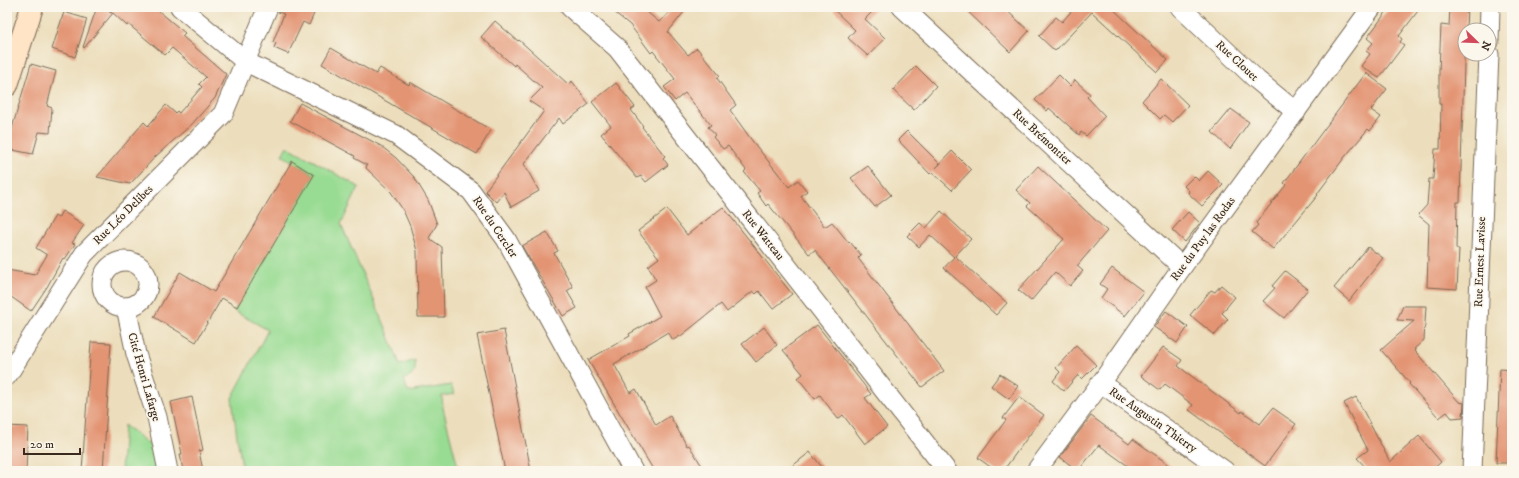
<svg xmlns="http://www.w3.org/2000/svg" width="1519" height="478" font-family="'IM FELL DW Pica',serif">
  <style>
    .green { fill: #98db92; stroke: #6a8258 }
    .building { fill: #e39473 }
    .lines { fill: none; stroke-linecap: round; stroke-linejoin: round }
    .minor-casing { stroke: #796955; stroke-width: 21 }
    .secondary-casing { stroke: #796955; stroke-width: 24 }
    .minor { stroke: #fff; stroke-width: 19 }
    .secondary { stroke: #ffe4c6; stroke-width: 22 }
    .labels { text-anchor: middle; dominant-baseline: central; stroke-width: 3.5; stroke-linejoin: round; paint-order: stroke }
    .street-label { font-size: 12px; fill: #3b2a1e; stroke: #fbf7ec }
  </style>
  <rect width="100%" height="100%" fill="#fbf7ec"/>
  <filter id="ink" filterUnits="userSpaceOnUse"><feTurbulence type="fractalNoise" baseFrequency=".025" numOctaves="2"/><feDisplacementMap in="SourceGraphic" scale="8" xChannelSelector="R" yChannelSelector="G"/><feConvolveMatrix kernelMatrix="1 2 1 2 8 2 1 2 1" color-interpolation-filters="sRGB"/></filter>
  <filter id="wash" filterUnits="userSpaceOnUse"><feTurbulence type="fractalNoise" baseFrequency=".012" numOctaves="4" result="noise"/><feDisplacementMap in="SourceGraphic" scale="16" xChannelSelector="R" yChannelSelector="G"/><feGaussianBlur stdDeviation="0.9" result="paint"/><feColorMatrix in="noise" values="0 0 0 0 0 0 0 0 0 0 0 0 0 0 0 0 0 1.4 0 .05"/><feComposite in="paint" operator="in"/></filter>
  <g filter="url(#wash)">
    <rect width="100%" height="100%" fill="#ecdebc"/>
    <g class="green">
      <polygon points="287,146 359,187 341,224 386,328 400,365 415,360 415,371 410,377 404,379 408,392 451,385 454,394 442,396 443,408 459,471 243,471 237,437 232,398 268,330 234,311 314,175 282,155"/>
      <polygon points="124,425 154,448 158,471 121,471"/>
    </g>
    <g id="blocks">
      <g class="building">
        <polygon points="97,7 112,13 106,7 154,7 185,33 182,36 226,74 215,98 192,124 156,156 130,184 97,177 144,122 148,126 166,105 175,113 177,111 179,113 202,87 199,84 206,77 172,48 165,55 128,24 127,26 113,13 84,48 83,47"/>
        <polygon points="279,7 317,7 309,25 303,22 288,54 274,48 276,43 273,42 284,14 278,12"/>
        <polygon points="608,7 641,7 659,22 675,7 688,7 668,32 688,55 697,48 720,76 717,78 736,105 730,110 753,142 789,187 798,180 807,191 801,196 824,226 826,226 832,222 849,243 850,242 861,255 858,258 944,371 922,387 815,250 809,254 768,204 766,206 757,193 760,191 744,172 746,170 728,146 723,149 713,137 715,135 708,127 711,125 685,93 675,101 664,87 675,79 653,51 651,53 630,25"/>
        <polygon points="831,7 877,7 865,19 885,38 868,56 848,38 855,30"/>
        <polygon points="963,7 1003,7 1029,31 1010,52"/>
        <polygon points="1075,7 1111,7 1168,60 1157,72 1092,12 1055,51 1039,36 1056,17 1062,22"/>
        <polygon points="1390,7 1421,7 1399,36 1402,39 1400,42 1404,45 1379,78 1361,66 1370,54 1366,51 1373,43 1367,38"/>
        <polygon points="1450,7 1467,7 1466,30 1465,30 1460,202 1457,202 1456,249 1459,249 1457,289 1427,287 1429,224 1418,215 1427,205 1429,179 1433,179 1435,149 1440,149 1441,104 1439,104 1439,71 1441,25 1449,26"/>
        <polygon points="64,12 87,19 75,57 52,49"/>
        <polygon points="495,21 518,41 519,40 568,84 572,81 589,104 563,124 559,118 524,164 539,191 511,207 504,192 496,202 485,191 544,111 529,101 542,88 515,64 514,66 481,37"/>
        <polygon points="331,48 376,74 380,68 409,85 410,82 491,130 477,154 322,64"/>
        <polygon points="31,64 56,71 47,106 52,108 50,133 39,132 33,154 7,149 7,145"/>
        <polygon points="916,66 936,86 914,110 893,90"/>
        <polygon points="1366,73 1387,89 1371,110 1381,117 1370,131 1368,129 1344,158 1317,194 1318,195 1273,249 1252,232 1258,225 1256,223 1286,185 1284,183"/>
        <polygon points="1059,75 1070,86 1075,80 1090,94 1087,97 1105,116 1086,136 1081,132 1079,135 1049,108 1047,111 1035,100"/>
        <polygon points="1161,79 1188,105 1172,122 1164,115 1160,119 1142,101"/>
        <polygon points="616,83 635,107 631,110 643,126 642,127 665,156 663,158 668,165 646,182 641,176 637,178 601,134 611,126 592,102"/>
        <polygon points="300,103 381,146 396,158 414,177 428,200 437,224 429,238 442,247 444,317 418,317 417,251 410,226 403,210 391,192 366,168 367,165 354,158 355,156 290,121"/>
        <polygon points="1231,109 1249,122 1230,149 1212,132"/>
        <polygon points="907,131 940,164 936,168 952,151 971,170 952,190 932,172 930,174 898,140"/>
        <polygon points="292,161 314,175 237,307 222,298 196,342 154,317 180,272 214,292"/>
        <polygon points="868,166 891,195 875,207 851,178"/>
        <polygon points="1038,166 1107,231 1077,266 1083,271 1070,286 1055,272 1031,301 1018,290 1064,239 1027,206 1030,203 1016,190"/>
        <polygon points="1208,171 1223,185 1202,206 1188,193 1189,191 1184,186 1194,176 1199,181"/>
        <polygon points="723,207 792,294 773,309 759,291 756,294 753,291 727,312 721,304 682,335 673,340 668,332 614,364 630,393 636,389 656,425 670,416 687,446 689,445 705,471 654,471 588,360 630,336 629,334 660,316 645,287 656,280 648,266 659,258 638,231 667,209 687,235"/>
        <polygon points="62,211 84,225 72,243 75,244 65,259 63,258 47,287 31,311 7,294 7,270 35,275 47,255 36,248 55,216 58,218"/>
        <polygon points="941,211 971,239 955,256 1007,303 996,315 944,268 954,257 930,235 919,247 907,236 920,223 926,228"/>
        <polygon points="1188,212 1200,223 1185,242 1172,230"/>
        <polygon points="547,232 558,251 554,253 573,287 567,291 577,308 563,316 522,246"/>
        <polygon points="1368,247 1383,258 1349,301 1334,288"/>
        <polygon points="1112,268 1144,292 1125,316 1101,298 1107,289 1100,284"/>
        <polygon points="1285,271 1308,289 1284,318 1263,301 1275,288 1272,286"/>
        <polygon points="1221,285 1235,297 1222,313 1228,319 1215,335 1190,315 1211,290 1215,292"/>
        <polygon points="1403,306 1426,306 1424,340 1414,349 1416,350 1415,351 1459,402 1464,403 1463,417 1452,418 1447,412 1439,418 1409,384 1410,383 1381,350 1414,321 1397,320"/>
        <polygon points="1166,311 1188,327 1177,343 1154,327"/>
        <polygon points="817,325 871,394 865,398 887,427 865,444 843,415 838,419 820,395 815,399 798,378 803,374 783,350"/>
        <polygon points="764,327 777,345 756,362 742,344"/>
        <polygon points="504,330 531,471 505,471 477,335"/>
        <polygon points="91,342 111,343 103,471 82,471"/>
        <polygon points="1076,346 1096,365 1082,379 1078,375 1064,391 1053,381 1060,372 1056,368"/>
        <polygon points="1163,347 1182,360 1178,366 1241,413 1242,411 1260,424 1273,408 1296,424 1265,466 1189,410 1193,405 1165,384 1160,390 1141,376"/>
        <polygon points="1500,369 1512,370 1512,463 1496,463"/>
        <polygon points="1000,374 1018,386 1009,399 991,386"/>
        <polygon points="192,397 203,450 199,451 203,471 183,471 180,454 182,454 171,402"/>
        <polygon points="1019,397 1044,415 1003,471 996,471 978,458 1006,420 1003,418"/>
        <polygon points="1356,397 1390,462 1419,436 1441,462 1431,471 1369,471 1357,458 1368,450 1344,403"/>
        <polygon points="1091,416 1129,444 1133,439 1178,471 1135,471 1099,445 1078,471 1060,457"/>
        <polygon points="7,426 28,427 26,471 7,471"/>
        <polygon points="810,452 825,471 786,471"/>
      </g>
    </g>
  </g>
  <g filter="url(#ink)">
    <use href="#blocks" fill-opacity="0" stroke="#796955" stroke-width="1"/>
    <g class="lines">
      <defs>
        <g id="minor">
          <polyline points="180,7 246,62 396,135 471,191 506,239 633,471"/>
          <polyline points="570,7 617,48 947,471"/>
          <polyline points="902,7 1182,267"/>
          <polyline points="1180,7 1257,80 1296,112"/>
          <polyline points="1489,42 1490,7"/>
          <circle cx="125" cy="284" r="23"/>
          <polyline points="126,307 136,354 157,417 168,471"/>
          <polyline points="7,376 84,254 223,114 268,7"/>
          <polyline points="1101,383 1225,471"/>
          <polyline points="1036,471 1101,383 1182,267 1372,7"/>
          <polyline points="1472,471 1489,54"/>
        </g>
        <polyline id="secondary" points="7,85 32,7"/>
      </defs>
      <use href="#minor" class="minor-casing"/>
      <use href="#secondary" class="secondary-casing"/>
      <use href="#minor" class="minor"/>
      <use href="#secondary" class="secondary"/>
    </g>
  </g>
  <g class="labels">
    <g class="street-label">
      <text transform="translate(1237 61) rotate(43)">Rue Clouet</text>
      <text transform="translate(1042 137) rotate(43)">Rue Brémontier</text>
      <text transform="translate(123 215) rotate(-45)">Rue Léo Delibes</text>
      <text transform="translate(495 227) rotate(56)">Rue du Cercler</text>
      <text transform="translate(763 235) rotate(52)">Rue Watteau</text>
      <text transform="translate(1203 239) rotate(-54)">Rue du Puy las Rodas</text>
      <text transform="translate(1480 262) rotate(-88)">Rue Ernest Lavisse</text>
      <text transform="translate(144 377) rotate(74)">Cité Henri Lafarge</text>
      <text transform="translate(1153 420) rotate(35)">Rue Augustin Thierry</text>
    </g>
  </g>
  <rect width="1519" height="478" fill="none" stroke="#fbf7ec" stroke-width="24"/>
  <g transform="translate(1477 42) rotate(113)"><circle r="19" fill="#fbf7ec" stroke="#aea59a"/>
  <path d="M0-3L7 15L0 10L-7 15Z" fill="#d1495b"/>
  <text y="-6" font-size="11" font-weight="bold" text-anchor="middle" fill="#3b2a1e">N</text>
  </g>
  <path d="M24 448v6h56v-6" fill="none" stroke="#3b2a1e" stroke-width="2"/>
  <text x="30" y="448" font-size="12" fill="#3b2a1e" stroke="#fbf7ec" stroke-width="3" paint-order="stroke">20 m</text>
</svg>
